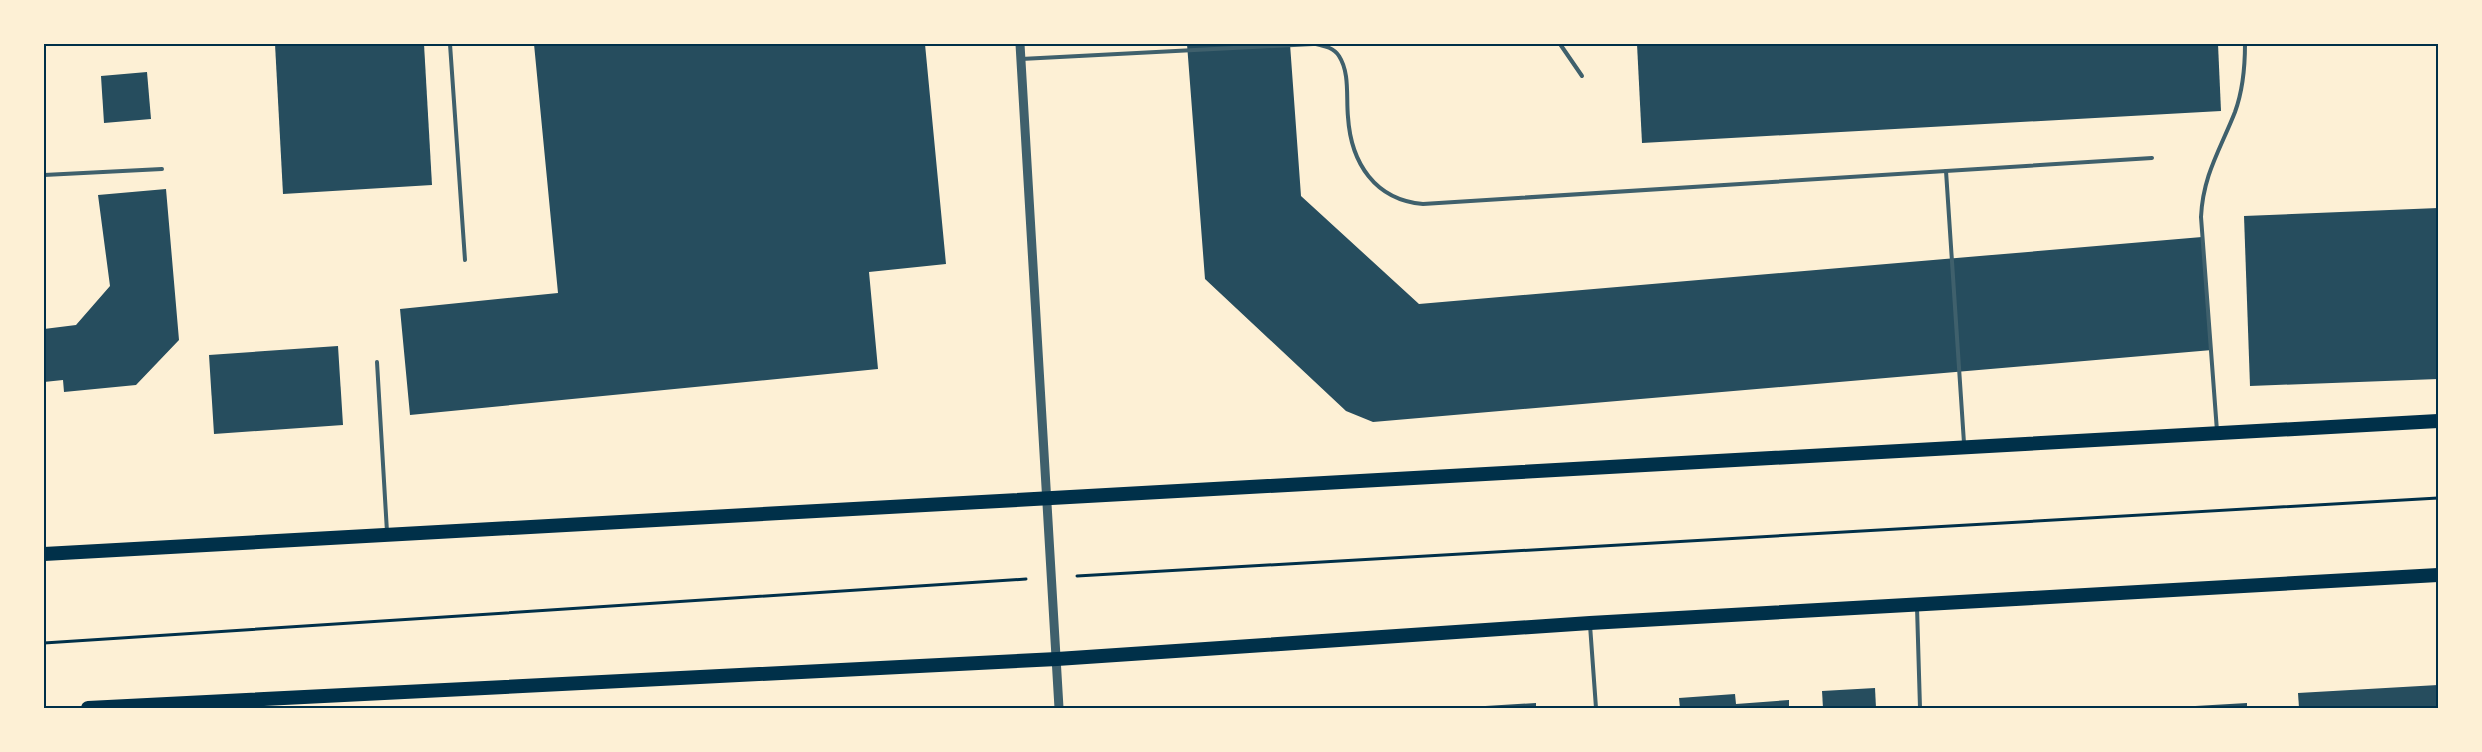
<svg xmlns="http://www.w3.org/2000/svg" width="2482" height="752" font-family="Inter,sans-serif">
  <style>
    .building { fill: #264d5e }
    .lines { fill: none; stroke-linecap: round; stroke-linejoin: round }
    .path { stroke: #003049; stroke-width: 3 }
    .service { stroke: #3f606c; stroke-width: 4 }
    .tertiary { stroke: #3f606c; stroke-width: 9 }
    .trunk { stroke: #003049; stroke-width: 14 }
    .neatline { fill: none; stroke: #003049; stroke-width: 2 }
  </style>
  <rect width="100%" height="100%" fill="#fdf0d5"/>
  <g class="building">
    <polygon points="275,44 424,44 432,185 283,194"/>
    <polygon points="534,44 925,44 946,264 869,272 878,369 410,415 400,309 558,293"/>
    <polygon points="1187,44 1290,44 1301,196 1419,304 2202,237 2212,350 1373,422 1346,411 1205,279"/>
    <polygon points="1637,44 2218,44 2221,111 1642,143"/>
    <polygon points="147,72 151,119 104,123 101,76"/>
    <polygon points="166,189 179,340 136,385 64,392 63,380 44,382 44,329 76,325 110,286 98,195"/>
    <polygon points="2438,208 2438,379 2250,386 2244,216"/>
    <polygon points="338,346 343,425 214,434 209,355"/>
    <polygon points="2438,685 2438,708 2299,708 2298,693"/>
    <polygon points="1875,688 1876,708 1823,708 1822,691"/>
    <polygon points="1735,694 1736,704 1789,700 1789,708 1680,708 1679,698"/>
    <polygon points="1536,703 1536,708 1469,708 1469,707"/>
    <polygon points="2247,703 2247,708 2178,708 2178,707"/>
  </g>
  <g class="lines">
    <g class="path">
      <polyline points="1077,576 2438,498"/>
      <polyline points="44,643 1026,579"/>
    </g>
    <g class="service">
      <polyline points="450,44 465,260"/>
      <path d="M1316,44c9,2 18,4 23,12 11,17 7,41 9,61 3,46 27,83 75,87l729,-46"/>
      <polyline points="1560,44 1582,76"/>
      <polyline points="1021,59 1313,44"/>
      <polyline points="1946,171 1964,443"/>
      <polyline points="44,175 162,169"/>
      <polyline points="377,362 387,532"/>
      <path d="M2217,431l-16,-214c2,-42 19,-67 34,-105 8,-22 10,-45 10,-68"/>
      <polyline points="1917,607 1920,708"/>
      <polyline points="1590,625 1596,708"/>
    </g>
    <polyline class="tertiary" points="1020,44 1059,708"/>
    <g class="trunk">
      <polyline points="44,554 2438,421"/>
      <polyline points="88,708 1057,659 1590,623 2438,575"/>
    </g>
  </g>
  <rect width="2482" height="752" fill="none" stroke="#fdf0d5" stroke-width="90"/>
  <rect x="45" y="45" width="2392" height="662" class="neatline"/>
</svg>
